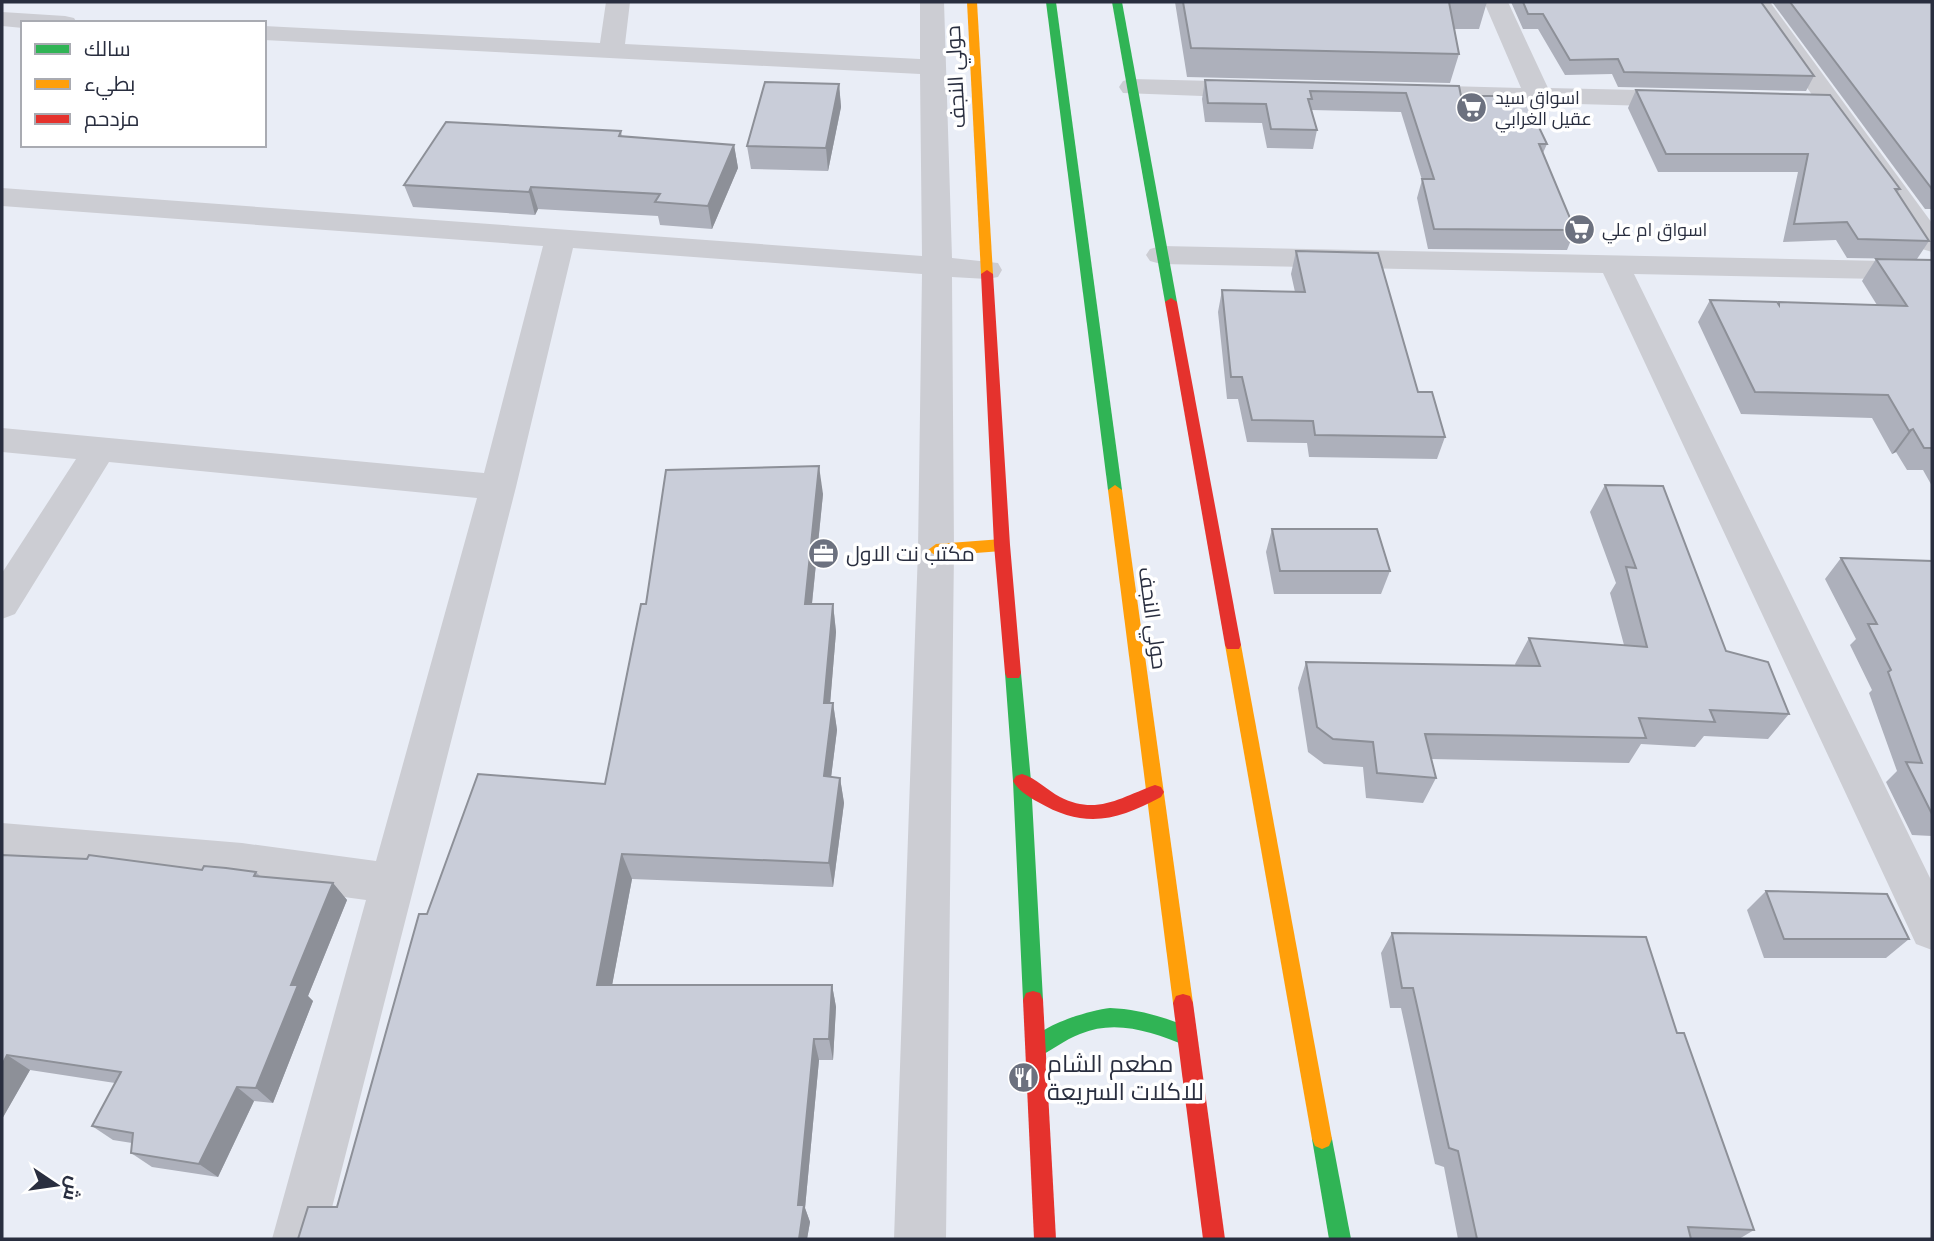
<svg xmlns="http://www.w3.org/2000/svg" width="1934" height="1241" font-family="'Space Grotesk',Cairo,sans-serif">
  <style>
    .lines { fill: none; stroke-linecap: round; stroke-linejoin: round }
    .street { fill: #cccdd3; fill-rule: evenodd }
    .fast { fill: #30b455; fill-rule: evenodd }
    .slow { fill: #ff9f0a; fill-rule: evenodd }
    .jam { fill: #e5322d; fill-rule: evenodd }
    .wall { fill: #adb0bb }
    .shaded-wall { fill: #8d9098 }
    .building { fill: #c9cdd9; stroke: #8d9098; stroke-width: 2 }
    .labels { text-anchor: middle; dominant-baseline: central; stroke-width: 7; stroke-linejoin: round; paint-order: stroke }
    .far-poi-label { font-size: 18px; fill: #292e3f; stroke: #fff; text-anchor: start }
    .street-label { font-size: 21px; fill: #292e3f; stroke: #fff }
    .poi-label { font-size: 21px; fill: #292e3f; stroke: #fff; text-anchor: start }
    .near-poi-label { font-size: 24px; fill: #292e3f; stroke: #fff; text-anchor: start }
  </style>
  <rect width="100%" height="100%" fill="#e9edf6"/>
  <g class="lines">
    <g class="street">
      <polygon points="606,2 630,2 625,44 920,59 920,2 944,2 952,258 998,263 1002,270 998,277 987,279 952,277 954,550 946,1239 894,1239 918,550 922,274 573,248 516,487 324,1239 272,1239 366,900 242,883 2,861 2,823 242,843 376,861 477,498 109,462 15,614 2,619 2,573 76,459 2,452 2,428 484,473 543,246 2,206 2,188 922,256 920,74 264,40 264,26 600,43"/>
      <polygon points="1484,2 1508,2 1548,88 1685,91 1694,93 1698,99 1694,105 1685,107 1401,99 1397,93 1401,87 1410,85 1521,88"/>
      <polygon points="1746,2 1770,2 1932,223 1932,252 1922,249"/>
      <polygon points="2,12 65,16 74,18 77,23 23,23 23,28 2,26"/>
      <polygon points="1132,79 1255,82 1264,84 1268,90 1264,96 1255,98 1123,93 1119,87 1123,81"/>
      <polygon points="1161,246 1932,262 1932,280 1634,274 1932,882 1932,950 1916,944 1603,273 1161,264 1150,261 1146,255 1150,249"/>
    </g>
    <g class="fast">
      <polygon points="1046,2 1056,2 1122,490 1115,495 1108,490"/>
      <polygon points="1112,2 1122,2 1177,302 1171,306 1165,302"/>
      <polygon points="1013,666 1019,668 1021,673 1031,781 1043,1000 1040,1007 1033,1009 1026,1007 1023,1000 1013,781 1005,673 1007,668"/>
      <path d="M1110,1008c30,1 56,10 84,21l3,7 -3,7 -7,3c-35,-14 -71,-27 -107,-12 -16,6 -29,17 -44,24l-7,-3 -3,-7c9,-22 61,-37 84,-40z"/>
      <polygon points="1322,1129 1329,1132 1332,1139 1351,1239 1329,1239 1312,1139 1315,1132"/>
    </g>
    <g class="slow">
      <polygon points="967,2 977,2 993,274 987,278 981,274"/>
      <polygon points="1115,485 1122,490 1193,1003 1190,1010 1183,1012 1176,1010 1173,1003 1108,490"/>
      <polygon points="1002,539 1010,545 1002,551 936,556 928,550 936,544"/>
      <polygon points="1233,639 1239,641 1241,645 1332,1139 1329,1146 1322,1149 1315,1146 1312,1139 1225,645 1227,641"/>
    </g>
    <g class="jam">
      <polygon points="987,270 993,274 1010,545 1021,673 1019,678 1007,678 1005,673 994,545 981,274"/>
      <polygon points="1171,298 1177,302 1241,645 1239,649 1227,649 1225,645 1165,302"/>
      <path d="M1022,774c14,4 25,16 38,23 37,19 61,0 95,-12l6,2 3,5 -3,5c-44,24 -77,32 -123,5 -9,-5 -20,-12 -25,-21l3,-5z"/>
      <polygon points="1033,991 1040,993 1043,1000 1056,1239 1034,1239 1023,1000 1026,993"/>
      <polygon points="1183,994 1190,996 1193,1003 1225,1239 1203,1239 1173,1003 1176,996"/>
    </g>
  </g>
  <g class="wall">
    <polygon points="1175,2 1487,2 1479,29 1454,29 1459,54 1450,83 1187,77"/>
    <polygon points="1511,2 1761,2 1814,76 1806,91 1618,87 1612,74 1565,75 1538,29 1523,29"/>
    <polygon points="1772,2 1932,2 1932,209 1925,209"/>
    <polygon points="1205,80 1461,96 1547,144 1543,153 1575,230 1567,250 1428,249 1417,198 1422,180 1401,112 1311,110 1317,130 1313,149 1267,148 1262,123 1205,122 1202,99"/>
    <polygon points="839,84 841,107 828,171 751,169 747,146"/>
    <polygon points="1636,90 1830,95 1900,189 1897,193 1929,241 1917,259 1847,258 1836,240 1783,242 1798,172 1658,172 1628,108"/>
    <polygon points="621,131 622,137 734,145 738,168 712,229 660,225 658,216 538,209 535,215 413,207 404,185"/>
    <polygon points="1296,251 1418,392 1445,437 1437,459 1309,457 1307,443 1247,442 1238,399 1227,399 1218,312 1222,290 1295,292 1291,274"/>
    <polygon points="1876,259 1932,260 1932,486 1923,470 1907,470 1896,452 1892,454 1872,418 1741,414 1698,322 1710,300 1778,304 1779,302 1877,305 1862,281"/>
    <polygon points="1605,485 1726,651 1789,714 1768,739 1704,736 1695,747 1641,744 1629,763 1431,759 1436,778 1423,803 1366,798 1363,767 1324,764 1308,752 1298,688 1306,662 1516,666 1515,664 1529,638 1624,645 1610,593 1616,583 1590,512"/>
    <polygon points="823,494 812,604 833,604 836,632 830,703 833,703 837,730 831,777 840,778 844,803 833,887 632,879 612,985 832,985 836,1007 833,1060 819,1060 805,1208 810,1222 807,1239 298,1239 337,1207 427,914 605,784 646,604"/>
    <polygon points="1272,529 1390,571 1381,594 1274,594 1266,552"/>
    <polygon points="1841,558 1932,561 1932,836 1912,835 1886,782 1897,771 1869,693 1872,690 1850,645 1856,639 1825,579"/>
    <polygon points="2,855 202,870 256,872 260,876 333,883 347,900 308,996 313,1001 273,1103 254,1101 218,1177 152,1167 131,1153 132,1143 113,1140 92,1126 115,1083 30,1070 2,1119"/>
    <polygon points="1766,891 1909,939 1886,958 1764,958 1747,910"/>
    <polygon points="1392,933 1677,1033 1754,1230 1739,1239 1458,1239 1444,1167 1435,1164 1401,1008 1390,1008 1381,953"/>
  </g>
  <g class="shaded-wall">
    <polygon points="839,84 841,107 828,171 826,148"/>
    <polygon points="734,145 738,168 712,229 708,206"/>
    <polygon points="531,187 538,209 535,215 529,192"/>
    <polygon points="1913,429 1896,452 1892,454 1909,431"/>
    <polygon points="819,466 823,494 809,632 805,604"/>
    <polygon points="833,604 836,632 828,729 824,703"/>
    <polygon points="833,703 837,730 828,802 824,776"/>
    <polygon points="840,778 844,803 833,887 829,863"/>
    <polygon points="622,854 632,879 608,1007 597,985"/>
    <polygon points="333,883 347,900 308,996 313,1001 273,1103 256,1088 291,985"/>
    <polygon points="832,985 836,1007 833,1060 829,1039"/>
    <polygon points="814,1039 819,1060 805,1208 810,1222 807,1239 799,1239 798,1205"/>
    <polygon points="7,1055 30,1070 2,1119 2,1065"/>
    <polygon points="237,1087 254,1101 218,1177 199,1164"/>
  </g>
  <g class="building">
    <polygon points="1183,2 1449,2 1459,54 1191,48"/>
    <polygon points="1523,2 1761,2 1814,76 1624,72 1618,59 1570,60 1543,14 1528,14"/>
    <polygon points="1790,2 1932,2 1932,189"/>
    <polygon points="1205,80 1459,86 1461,96 1524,96 1547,144 1539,144 1575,230 1434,229 1422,179 1434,179 1406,93 1310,91 1312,99 1308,99 1317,130 1271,129 1266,104 1208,103"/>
    <polygon points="765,82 839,84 826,148 747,146"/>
    <polygon points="1636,90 1830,95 1900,189 1895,189 1929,241 1858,239 1847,222 1794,224 1808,154 1666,154"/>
    <polygon points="446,122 621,131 619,136 734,145 708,206 655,202 660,194 531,187 529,192 404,185"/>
    <polygon points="1296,251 1378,253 1418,392 1432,392 1445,437 1315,435 1313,421 1252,420 1242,377 1231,377 1222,290 1305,292"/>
    <polygon points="1876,259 1932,260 1932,448 1924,448 1913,429 1909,431 1888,395 1755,392 1710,300 1777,302 1779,305 1779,302 1907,306"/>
    <polygon points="819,466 805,604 833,604 824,703 833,703 824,776 840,778 829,863 622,854 597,985 832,985 829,1039 814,1039 798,1205 804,1205 799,1239 298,1239 308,1207 337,1207 419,914 427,914 478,774 605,784 641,604 646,604 666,470"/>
    <polygon points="1605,485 1663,486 1726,651 1768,662 1789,714 1710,710 1715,722 1639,718 1646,738 1425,734 1436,778 1377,773 1373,742 1333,739 1317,727 1306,662 1540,666 1529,638 1647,647 1626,567 1636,568"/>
    <polygon points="1272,529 1377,529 1390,571 1280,571"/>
    <polygon points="1841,558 1932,561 1932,814 1906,762 1922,763 1888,672 1891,670 1868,624 1877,624"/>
    <polygon points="2,855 87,859 89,855 202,870 204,866 226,868 256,872 254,876 333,883 291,985 298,985 256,1088 237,1087 199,1164 131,1153 133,1133 92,1126 121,1072 7,1055 2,1065"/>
    <polygon points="1766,891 1887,894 1909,939 1784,939"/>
    <polygon points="1392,933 1646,937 1677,1033 1684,1033 1754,1230 1688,1227 1691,1239 1477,1239 1458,1151 1449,1148 1413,988 1402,988"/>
  </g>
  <defs>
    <symbol id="supermarket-disc" viewBox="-11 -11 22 22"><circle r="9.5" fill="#6c717f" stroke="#fff"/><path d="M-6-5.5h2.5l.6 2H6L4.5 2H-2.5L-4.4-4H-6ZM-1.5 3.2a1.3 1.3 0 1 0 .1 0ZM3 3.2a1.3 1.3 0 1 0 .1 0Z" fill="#fff"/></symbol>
    <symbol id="office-disc" viewBox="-11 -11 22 22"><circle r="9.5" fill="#6c717f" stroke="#fff"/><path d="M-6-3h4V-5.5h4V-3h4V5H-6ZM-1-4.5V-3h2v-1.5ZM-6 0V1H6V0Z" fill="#fff"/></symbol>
    <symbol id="restaurant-disc" viewBox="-11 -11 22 22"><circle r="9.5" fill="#6c717f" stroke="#fff"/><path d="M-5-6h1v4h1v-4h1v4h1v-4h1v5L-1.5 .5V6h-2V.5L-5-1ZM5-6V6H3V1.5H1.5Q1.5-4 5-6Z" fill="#fff"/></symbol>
  </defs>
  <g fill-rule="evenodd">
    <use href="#supermarket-disc" x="1454" y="90" width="35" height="35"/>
    <use href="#supermarket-disc" x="1562" y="212" width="35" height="35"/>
    <use href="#office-disc" x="806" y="536" width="35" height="35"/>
    <use href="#restaurant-disc" x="1006" y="1060" width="35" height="35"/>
  </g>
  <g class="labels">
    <g class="far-poi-label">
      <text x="1495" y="97">اسواق سيد<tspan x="1495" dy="21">عقيل الغرابي</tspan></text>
      <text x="1602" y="229">اسواق ام علي</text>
    </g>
    <g class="street-label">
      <text transform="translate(955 77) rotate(-93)">حولي النجف</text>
      <text transform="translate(1153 618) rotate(82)">حولي النجف</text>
    </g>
    <g class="poi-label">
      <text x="846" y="553">مكتب نت الاول</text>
    </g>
    <g class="near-poi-label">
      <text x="1047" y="1063">مطعم الشام<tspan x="1047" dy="28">للاكلات السريعة</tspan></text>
    </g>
  </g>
  <rect width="1934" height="1241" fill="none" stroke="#292e3f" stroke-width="7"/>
  <rect x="21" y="21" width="245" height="126" fill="#ffffff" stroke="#a9abb2" stroke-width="2"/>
  <rect x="35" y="44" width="35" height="10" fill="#30b455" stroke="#a9abb2" stroke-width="2"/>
  <text x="84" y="56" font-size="21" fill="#292e3f">سالك</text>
  <rect x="35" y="79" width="35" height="10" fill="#ff9f0a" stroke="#a9abb2" stroke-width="2"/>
  <text x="84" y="91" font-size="21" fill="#292e3f">بطيء</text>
  <rect x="35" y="114" width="35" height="10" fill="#e5322d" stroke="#a9abb2" stroke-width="2"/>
  <text x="84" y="126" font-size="21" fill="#292e3f">مزدحم</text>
  <g transform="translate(56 1185) rotate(103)" stroke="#ffffff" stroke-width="5" paint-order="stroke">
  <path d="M0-5L12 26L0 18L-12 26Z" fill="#292e3f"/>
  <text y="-10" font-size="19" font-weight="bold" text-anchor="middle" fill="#292e3f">ش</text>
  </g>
</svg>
